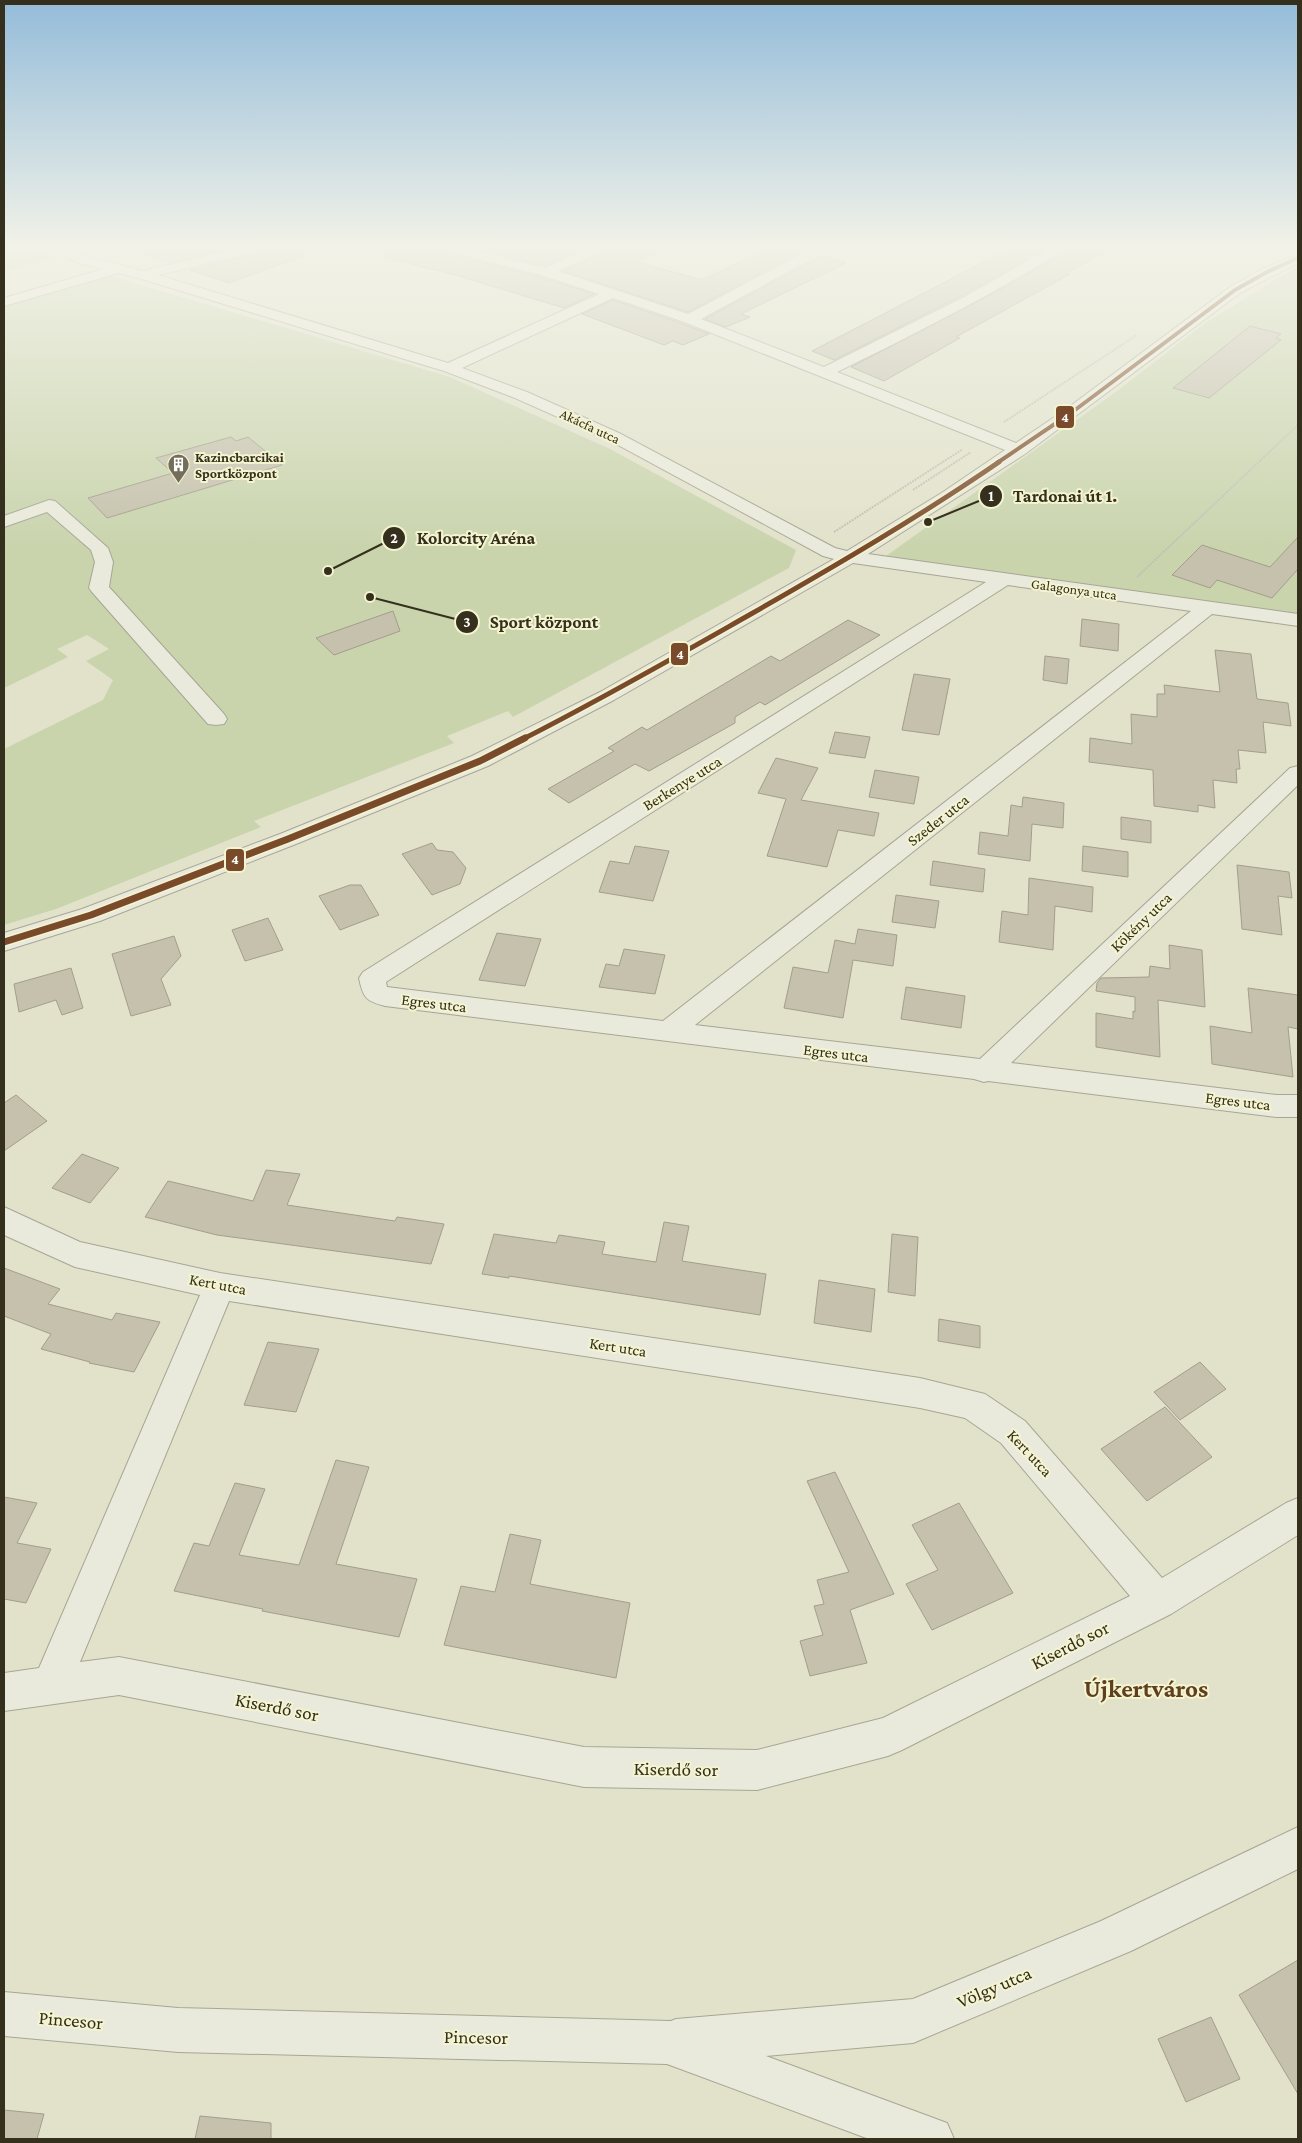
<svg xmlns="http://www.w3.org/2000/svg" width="1302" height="2143" font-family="'Crimson Pro',serif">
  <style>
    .green { fill: #c9d4ad }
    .building { fill: #c5c1ac; stroke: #a29e8b }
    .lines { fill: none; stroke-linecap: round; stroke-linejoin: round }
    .minor-casing { stroke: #a7a694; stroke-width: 2 }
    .path { stroke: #c2c1b3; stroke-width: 2; stroke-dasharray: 2 1; stroke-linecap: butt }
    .minor { fill: #eaeadc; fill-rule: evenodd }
    .bus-1-far2-casing { stroke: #f4f4d0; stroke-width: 5.5 }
    .bus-1-far1-casing { stroke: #f4f4d0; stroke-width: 8 }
    .bus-1-casing { stroke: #f4f4d0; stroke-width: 10 }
    .bus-1-far2 { stroke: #7a4b2a; stroke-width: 4 }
    .bus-1-far1 { stroke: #7a4b2a; stroke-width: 5 }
    .bus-1 { stroke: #7a4b2a; stroke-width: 7 }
    .labels { text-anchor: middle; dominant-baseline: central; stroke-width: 4; stroke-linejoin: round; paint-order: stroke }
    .far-street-label { font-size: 14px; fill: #352f1d; stroke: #f4f4d0 }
    .far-poi-label { font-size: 14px; font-weight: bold; fill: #352f1d; stroke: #f4f4d0; text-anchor: start }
    .street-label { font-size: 16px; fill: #352f1d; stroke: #f4f4d0 }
    .near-street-label { font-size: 19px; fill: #352f1d; stroke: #f4f4d0 }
    .near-district-label { font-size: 25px; font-weight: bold; fill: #603f1e; stroke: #f4f4d0 }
    .leader { fill: none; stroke: #352f1d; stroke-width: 2 }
    .callout-dot { fill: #352f1d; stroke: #f4f4d0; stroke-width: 2 }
    .mark-label { font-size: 15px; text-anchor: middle; font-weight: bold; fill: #fff }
    .callout-label { font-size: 18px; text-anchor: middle; font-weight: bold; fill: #352f1d; stroke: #f4f4d0; stroke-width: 4; stroke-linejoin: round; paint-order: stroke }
    .line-badge { stroke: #f4f4d0; stroke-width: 2 }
    .badge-label { font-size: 14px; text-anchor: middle; font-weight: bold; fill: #fff }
  </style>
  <rect width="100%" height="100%" fill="#e2e2cb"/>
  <g class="green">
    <polygon points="4,249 39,249 56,257 4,272"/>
    <polygon points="1298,266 1298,615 886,556 1117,391 1205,323"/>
    <polygon points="100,276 111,276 450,377 610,449 796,550 789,568 513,717 508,711 447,736 454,743 254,821 261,827 56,909 4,925 4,749 103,700 113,680 86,661 109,649 87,635 57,649 68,657 4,688 4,305"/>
  </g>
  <g class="building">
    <polygon points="141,249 230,249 170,263 140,252"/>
    <polygon points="259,249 316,249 316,251 229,283 190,270 256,254"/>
    <polygon points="385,249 446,249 449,254 540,277 594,294 564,308 459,276 384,257"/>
    <polygon points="474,249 582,249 545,266"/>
    <polygon points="603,249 663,249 637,262 702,280 767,249 791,249 802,251 688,312 563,271 601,254"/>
    <polygon points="1009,249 1045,249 965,294 834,360 812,351"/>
    <polygon points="1064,249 1111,249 1066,273 1070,274 956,337 960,338 884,381 851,367 1007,286 1062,254"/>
    <polygon points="822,256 846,263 741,314 750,317 726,327 705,319"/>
    <polygon points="613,300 683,324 709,334 683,345 673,341 664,345 582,314"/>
    <polygon points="1250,326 1281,334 1276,338 1281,340 1209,398 1173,388"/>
    <polygon points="231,437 236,441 248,437 282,465 107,518 88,498 173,473 156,458"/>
    <polygon points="1298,537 1298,569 1272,598 1217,580 1210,588 1172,575 1202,545 1270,567"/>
    <polygon points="393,611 400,631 334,655 316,638"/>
    <polygon points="1082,619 1119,624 1118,651 1080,646"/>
    <polygon points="848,620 880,635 765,705 760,702 735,717 735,723 649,771 635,764 569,803 548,789 614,751 608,748 642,727 647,730 771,656 780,661"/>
    <polygon points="1215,650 1251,654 1257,699 1288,703 1291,726 1263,722 1266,753 1238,750 1240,769 1236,769 1237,783 1213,780 1215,808 1198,805 1198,812 1154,806 1153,770 1089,762 1090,738 1132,744 1131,714 1157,717 1157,694 1165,694 1164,685 1220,692"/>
    <polygon points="1045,656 1069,659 1067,684 1043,680"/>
    <polygon points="914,674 950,679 939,735 902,730"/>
    <polygon points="835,732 870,737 865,758 829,753"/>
    <polygon points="776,758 818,768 801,800 879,813 874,836 838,830 827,867 767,856 786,799 758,793"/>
    <polygon points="875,770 919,777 914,804 869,797"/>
    <polygon points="1023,797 1064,803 1063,828 1032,824 1030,861 978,854 980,832 1008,836 1011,805 1022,807"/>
    <polygon points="1121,817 1151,821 1151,843 1121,839"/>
    <polygon points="432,843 437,850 453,852 466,868 460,884 432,895 402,854"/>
    <polygon points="635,846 669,851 653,901 599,892 610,861 629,864"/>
    <polygon points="1083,846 1128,852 1128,877 1082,871"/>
    <polygon points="933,861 985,869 983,892 930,885"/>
    <polygon points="1237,865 1289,872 1292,898 1278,896 1282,935 1242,929"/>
    <polygon points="1029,878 1093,887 1092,912 1055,906 1053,950 999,942 1002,911 1028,915"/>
    <polygon points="350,885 361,885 379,915 340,930 319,896"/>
    <polygon points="896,895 939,901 935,928 892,922"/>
    <polygon points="268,918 283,950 245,961 232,930"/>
    <polygon points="858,929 897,935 893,966 853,960 843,1018 784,1008 793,967 828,973 835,940 855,944"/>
    <polygon points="497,933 541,939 525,986 479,980"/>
    <polygon points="174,936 181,956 161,979 171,1005 131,1016 112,954"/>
    <polygon points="1169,945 1202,950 1205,1007 1158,1000 1160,1057 1096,1047 1096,1013 1133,1019 1133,1011 1135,1012 1135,997 1096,991 1097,983 1101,978 1149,977 1150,966 1170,969"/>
    <polygon points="624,949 665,955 655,994 599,987 606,964 619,966"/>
    <polygon points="71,968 83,1008 62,1015 56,1000 19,1012 14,984"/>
    <polygon points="906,987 965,996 961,1028 901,1019"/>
    <polygon points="1248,988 1298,995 1298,1029 1288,1027 1293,1077 1212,1064 1210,1026 1252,1033"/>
    <polygon points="16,1095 47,1121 4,1151 4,1103"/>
    <polygon points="82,1154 119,1168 90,1203 52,1188"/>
    <polygon points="266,1170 300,1174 287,1205 395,1221 397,1217 444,1224 431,1264 217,1235 145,1217 168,1181 253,1201"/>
    <polygon points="664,1222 689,1226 682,1261 766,1274 760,1315 509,1276 509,1278 482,1274 494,1234 556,1243 559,1235 605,1242 602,1254 656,1262"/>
    <polygon points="892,1234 918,1237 915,1296 888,1292"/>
    <polygon points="4,1268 60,1289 48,1304 112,1320 116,1313 160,1322 134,1372 89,1363 90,1362 41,1349 51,1334 4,1316"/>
    <polygon points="819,1280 875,1289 871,1332 814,1323"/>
    <polygon points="939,1319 980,1326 980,1348 938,1341"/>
    <polygon points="268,1342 319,1349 296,1412 244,1405"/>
    <polygon points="1200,1362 1226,1389 1180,1420 1154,1392"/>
    <polygon points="1165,1407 1212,1457 1147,1501 1101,1449"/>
    <polygon points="336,1460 369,1467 336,1564 417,1579 399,1637 262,1611 263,1609 174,1591 194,1543 209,1546 235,1483 265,1489 239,1555 299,1565"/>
    <polygon points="835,1472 894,1594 850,1610 867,1663 810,1676 800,1641 823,1635 814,1606 824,1604 817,1580 849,1572 807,1481"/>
    <polygon points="4,1497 37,1503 17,1543 51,1549 26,1603 4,1599"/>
    <polygon points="959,1503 1013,1593 932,1630 906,1584 938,1570 912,1525"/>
    <polygon points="510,1534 541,1540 530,1584 630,1603 616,1678 444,1645 461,1586 495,1592"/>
    <polygon points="1298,1960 1298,2094 1239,1995"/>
    <polygon points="1211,2017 1240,2079 1186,2102 1158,2039"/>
    <polygon points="4,2110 44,2114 37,2139 4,2139"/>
    <polygon points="200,2116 271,2123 271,2139 195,2139"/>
  </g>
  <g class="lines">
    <defs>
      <g id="minor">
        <path d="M52,249h16l21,8 54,14 93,-22h21l-1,3 -98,23 290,88 151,-69 -58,-19 -92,-23 -1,-3h20l77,19 40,-19h16l-1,3 -42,19 130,43 123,-65h15l-1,3 -124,67 123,48 142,-71 82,-47h14l-1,3c-73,45 -148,83 -224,120l179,71 49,-33 165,-123 32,-18 36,-15v9l-58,30 -215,161 -157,100 430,60v12l-86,-12 -517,411 285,34 310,-291 8,-2v19l-287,278 266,32h21v22h-21l-289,-36 -4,1 -10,-3 -589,-73c-19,-5 -22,-8 -26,-28l4,-6 623,-390 -133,-19 -239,137 -126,66 -192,78 -196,77 -96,30v-18l78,-24 198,-75 192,-78 128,-64 234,-133 -11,-3 -216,-117 -92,-41 -71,-27 -306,-93 -19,-5 -115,33v-8l99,-29 -24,-6 -26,-11zM613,298l71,24 321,128 -62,42 -96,59 -12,-3 -216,-115 -92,-41 -65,-24zM1008,585l183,26 -528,410 -276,-34 -1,-5z"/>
        <polygon points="49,500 55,501 108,548 113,562 109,587 224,714 227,719 224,724 216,725 208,724 92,592 89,588 95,562 91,550 47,512 4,527 4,516"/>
        <path d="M4,1207l76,35 140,31 700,105 65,16 40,27 137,157 124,-75 12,-5v37l-127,79 -269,136 -14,6 -131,34 -173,-3 -465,-92 -115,16v-38l35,-5 161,-373 -125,-28 -71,-32zM229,1301l691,107 45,10 36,25 129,153 -247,122 -126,32 -173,-3 -465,-90 -39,5z"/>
        <polygon points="1298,1827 1298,1869 1131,1951 913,2043 766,2056 947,2123 954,2139 869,2139 667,2064 178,2052 4,2036 4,1992 178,2008 671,2021 676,2019 913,1999 1101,1921"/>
      </g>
    </defs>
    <use href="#minor" class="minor-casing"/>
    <g class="path">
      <polyline points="1004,422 1137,335"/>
      <polyline points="913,490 971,452"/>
      <polyline points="834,532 963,449"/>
      <polyline points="1137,577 1298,425"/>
    </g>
    <use href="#minor" class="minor"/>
    <defs>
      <polyline id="bus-1-far2" points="997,463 1071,413 1235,290 1267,272 1298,258"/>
      <path id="bus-1-far1" d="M523,739c77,-39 152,-82 228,-125 84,-48 168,-97 248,-152"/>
      <polyline id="bus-1" points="4,942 91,915 288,839 480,761 525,738"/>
    </defs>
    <use href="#bus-1-far2" class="bus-1-far2-casing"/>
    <use href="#bus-1-far1" class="bus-1-far1-casing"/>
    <use href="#bus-1" class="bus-1-casing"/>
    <use href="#bus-1-far2" class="bus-1-far2"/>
    <use href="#bus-1-far1" class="bus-1-far1"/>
    <use href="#bus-1" class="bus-1"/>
  </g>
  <linearGradient id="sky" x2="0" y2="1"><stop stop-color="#94bcd9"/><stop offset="0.45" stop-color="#f2f2e8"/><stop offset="1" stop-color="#f2f2e8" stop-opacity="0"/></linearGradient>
  <rect width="1302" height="549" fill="url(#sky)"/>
  <defs>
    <symbol id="building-pin" viewBox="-11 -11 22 30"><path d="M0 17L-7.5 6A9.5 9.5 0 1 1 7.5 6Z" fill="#726e5a" stroke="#f4f4d0"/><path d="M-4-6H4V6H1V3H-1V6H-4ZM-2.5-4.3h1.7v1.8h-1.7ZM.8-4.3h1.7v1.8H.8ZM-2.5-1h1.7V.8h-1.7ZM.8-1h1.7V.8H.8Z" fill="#fff"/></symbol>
  </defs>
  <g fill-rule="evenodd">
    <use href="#building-pin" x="166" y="452" width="25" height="34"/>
  </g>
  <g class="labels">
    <g class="far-street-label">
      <text transform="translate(590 426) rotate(25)">Akácfa utca</text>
      <text transform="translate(1074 589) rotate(8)">Galagonya utca</text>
    </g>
    <g class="far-poi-label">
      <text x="195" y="457">Kazincbarcikai<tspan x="195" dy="16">Sportközpont</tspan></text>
    </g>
    <g class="street-label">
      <text transform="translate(682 783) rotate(-32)">Berkenye utca</text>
      <text transform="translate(938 820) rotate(-38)">Szeder utca</text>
      <text transform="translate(1141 922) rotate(-44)">Kökény utca</text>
      <text transform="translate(434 1003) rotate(7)">Egres utca</text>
      <text transform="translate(836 1053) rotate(7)">Egres utca</text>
      <text transform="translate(1238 1101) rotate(7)">Egres utca</text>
      <text transform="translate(218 1284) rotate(11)">Kert utca</text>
      <text transform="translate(618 1347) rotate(9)">Kert utca</text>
      <text transform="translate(1030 1453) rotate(47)">Kert utca</text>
    </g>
    <g class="near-street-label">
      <text transform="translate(1070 1645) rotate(-27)">Kiserdő sor</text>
      <text transform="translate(277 1707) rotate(11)">Kiserdő sor</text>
      <text transform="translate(676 1769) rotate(1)">Kiserdő sor</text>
      <text transform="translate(994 1987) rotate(-23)">Völgy utca</text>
      <text transform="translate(71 2020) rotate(5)">Pincesor</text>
      <text transform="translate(476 2037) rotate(1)">Pincesor</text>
    </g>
    <g class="near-district-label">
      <text x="1146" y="1688">Újkertváros</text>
    </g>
  </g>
  <path class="leader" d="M928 522L991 496M328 571L394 538M370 597L467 622"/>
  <g class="callout-dot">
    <circle cx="928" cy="522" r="5"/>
    <circle cx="328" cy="571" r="5"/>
    <circle cx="370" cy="597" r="5"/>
    <circle cx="991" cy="496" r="12"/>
    <circle cx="394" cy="538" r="12"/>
    <circle cx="467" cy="622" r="12"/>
  </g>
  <g class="mark-label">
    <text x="991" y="501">1</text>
    <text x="394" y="543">2</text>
    <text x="467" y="627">3</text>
  </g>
  <g class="callout-label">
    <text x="1065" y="502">Tardonai út 1.</text>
    <text x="476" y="544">Kolorcity Aréna</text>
    <text x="544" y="628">Sport központ</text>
  </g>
  <g class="line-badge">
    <rect x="1055" y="405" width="20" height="24" rx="5" fill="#7a4b2a"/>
    <rect x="670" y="642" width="19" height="24" rx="5" fill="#7a4b2a"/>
    <rect x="225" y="848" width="20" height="24" rx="5" fill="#7a4b2a"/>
  </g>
  <g class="badge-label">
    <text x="1065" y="422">4</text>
    <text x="680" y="659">4</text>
    <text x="235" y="864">4</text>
  </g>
  <rect width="1302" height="2143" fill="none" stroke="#352f1d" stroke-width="10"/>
</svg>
